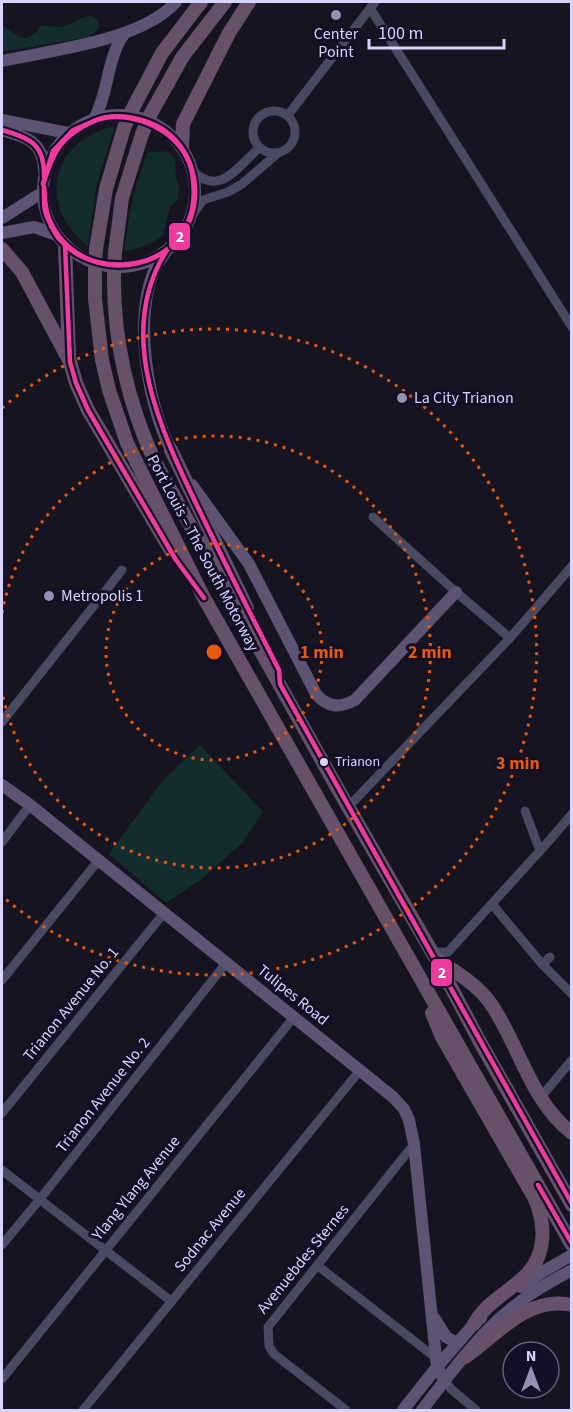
<svg xmlns="http://www.w3.org/2000/svg" width="573" height="1412" font-family="'Source Sans 3',sans-serif">
  <style>
    .green { fill: #132c2d }
    .lines { fill: none; stroke-linecap: round; stroke-linejoin: round }
    .minor { stroke: #4a4962; stroke-width: 9 }
    .major { stroke: #5e5373; stroke-width: 12 }
    .highway { stroke: #67516a; stroke-width: 14 }
    .highway-bridge { stroke: #67516a; stroke-width: 14 }
    .bus-1-casing { stroke: #130f26; stroke-width: 9 }
    .bus-1 { stroke: #f13a9d; stroke-width: 4.5 }
    .ring { fill: none; stroke: #e8590c; stroke-width: 3; stroke-dasharray: 3 6 }
    .poi-dot { fill: #9591b1; stroke: #130f26; stroke-width: 2 }
    .bus-dot { fill: #d9d4ff; stroke: #130f26; stroke-width: 2 }
    .labels { text-anchor: middle; dominant-baseline: central; stroke-width: 6; stroke-linejoin: round; paint-order: stroke }
    .bus-label { font-size: 14px; fill: #d9d4ff; stroke: #130f26; text-anchor: start }
    .poi-label { font-size: 16px; fill: #d9d4ff; stroke: #130f26; text-anchor: start }
    .street-label { font-size: 16px; fill: #d9d4ff; stroke: #130f26 }
    .centre { fill: #e8590c; stroke: #130f26; stroke-width: 3 }
    .ring-label { font-size: 18px; text-anchor: middle; font-weight: bold; fill: #e8590c; stroke: #130f26; stroke-width: 6; stroke-linejoin: round; paint-order: stroke }
    .line-badge { stroke: #130f26; stroke-width: 2 }
    .badge-label { font-size: 16px; text-anchor: middle; font-weight: bold; fill: #fff }
  </style>
  <rect width="100%" height="100%" fill="#161421"/>
  <g class="green">
    <path d="M91,15l7,6 1,7 -10,9 -87,15v-27c17,11 24,22 39,1 8,-2 15,3 24,0 9,-2 13,-8 26,-11z"/>
    <path d="M115,126l-19,61 -8,59c-52,-41 -37,-106 27,-120z"/>
    <path d="M160,151l8,1 7,6 1,19 3,10 -1,12 -8,9 -7,27c-12,9 -24,14 -39,16 4,-34 11,-66 23,-98z"/>
    <polygon points="200,745 263,812 243,842 202,879 166,903 109,854 163,780"/>
  </g>
  <g class="lines">
    <g class="minor">
      <polyline points="370,8 572,327"/>
      <circle cx="274" cy="132" r="21"/>
      <polyline points="288,115 375,2"/>
      <path d="M193,171c27,27 46,-6 66,-23"/>
      <polyline points="191,217 203,200 228,192 242,184 278,153"/>
      <polyline points="373,517 456,592 510,638"/>
      <polyline points="2,722 122,570"/>
      <polyline points="351,804 510,638 572,566"/>
      <polyline points="525,811 540,851"/>
      <polyline points="2,842 30,805"/>
      <polyline points="492,904 542,964 550,957"/>
      <polyline points="432,952 448,952 548,842 572,814"/>
      <polyline points="542,964 572,994"/>
      <polyline points="2,980 98,861"/>
      <polyline points="541,1097 572,1060"/>
      <polyline points="2,1113 164,913"/>
      <polyline points="2,1170 171,1301"/>
      <polyline points="2,1245 40,1199 226,963"/>
      <polyline points="318,1266 436,1358"/>
      <polyline points="2,1379 294,1017"/>
      <polyline points="445,1381 451,1389 476,1410"/>
      <polyline points="83,1410 361,1069"/>
      <polyline points="346,1410 274,1354 269,1346 268,1327 414,1144"/>
    </g>
    <g class="major">
      <path d="M2,61c50,-11 139,-20 174,-59"/>
      <circle cx="119" cy="191" r="76"/>
      <path d="M94,119c15,-26 13,-64 31,-86"/>
      <polyline points="2,120 68,133"/>
      <path d="M2,130c24,7 41,11 42,40"/>
      <polyline points="2,218 43,192"/>
      <polyline points="2,233 34,227 57,235"/>
      <path d="M167,250c-3,5 -7,10 -10,15 -26,48 -9,147 18,192"/>
      <path d="M192,485l57,79 67,130c12,14 24,14 39,6l101,-108"/>
      <polyline points="2,785 30,805 393,1097 404,1109 409,1120 414,1144 437,1367 445,1381"/>
      <polyline points="521,1287 544,1271 572,1255"/>
      <polyline points="435,1319 446,1337 457,1343"/>
      <polyline points="403,1410 437,1367 474,1324 481,1318"/>
      <path d="M422,1410c24,-31 48,-64 77,-91 21,-20 47,-35 73,-49"/>
    </g>
    <g class="highway">
      <polyline points="132,110 162,53 201,2"/>
      <polyline points="150,115 183,56 225,2"/>
      <polyline points="182,147 183,124 229,33 249,2"/>
      <polyline points="65,245 69,357"/>
      <polyline points="2,249 22,272 70,362 76,383 88,410 170,549"/>
      <polyline points="96,249 106,189 124,128"/>
      <polyline points="115,253 122,198 142,134"/>
      <polyline points="95,269 95,299 102,360 109,390 127,443 204,598 572,1245"/>
      <path d="M114,272c-1,67 13,129 41,190l184,329 97,168 44,83 92,163"/>
      <polyline points="171,450 247,608"/>
      <path d="M438,960c19,13 40,25 53,44 28,41 40,98 81,129"/>
      <path d="M432,1013l10,24 93,162c10,24 12,53 -7,74 -18,19 -40,27 -54,51"/>
      <path d="M465,1357c32,-22 63,-62 107,-52"/>
    </g>
    <g class="highway-bridge">
      <polyline points="124,128 132,110"/>
      <polyline points="142,134 150,115"/>
      <polyline points="95,269 96,249"/>
      <polyline points="114,272 115,253"/>
    </g>
    <defs>
      <g id="bus-1">
        <path d="M2,130c29,8 43,15 42,47"/>
        <polyline points="43,184 53,151 73,130 94,121"/>
        <path d="M43,184c12,-35 17,-47 51,-63"/>
        <path d="M44,187c1,10 1,23 5,32 33,77 155,54 144,-39 -2,-21 -12,-36 -29,-48 -19,-13 -48,-20 -70,-11"/>
        <path d="M44,187c0,10 -1,23 4,32 3,7 8,18 14,23 9,10 23,17 35,20 57,13 106,-24 97,-84 -4,-21 -13,-36 -30,-48 -19,-12 -49,-19 -70,-9"/>
        <polyline points="65,245 70,362 76,383 88,410 176,560 204,598"/>
        <path d="M167,250c-56,87 -1,191 38,272 24,50 49,99 74,148l1,14 292,520"/>
        <polyline points="538,1185 572,1244"/>
      </g>
    </defs>
    <use href="#bus-1" class="bus-1-casing"/>
    <use href="#bus-1" class="bus-1"/>
  </g>
  <g class="ring">
    <circle cx="214" cy="652" r="108"/>
    <path d="M2 613A216 216 0 1 1 2 691"/>
    <path d="M2 408A323 323 0 1 1 2 896"/>
  </g>
  <g class="poi-dot">
    <circle cx="336" cy="15" r="6"/>
    <circle cx="402" cy="398" r="6"/>
    <circle cx="49" cy="596" r="6"/>
  </g>
  <circle class="bus-dot" cx="324" cy="762" r="5"/>
  <g class="labels">
    <g class="bus-label">
      <text x="335" y="762">Trianon</text>
    </g>
    <g class="poi-label">
      <text x="336" y="34" text-anchor="middle">Center<tspan x="336" dy="18">Point</tspan></text>
      <text x="414" y="398">La City Trianon</text>
      <text x="61" y="596">Metropolis 1</text>
    </g>
    <g class="street-label">
      <text transform="translate(203 553) rotate(62)">Port Louis – The South Motorway</text>
      <text transform="translate(293 995) rotate(39)">Tulipes Road</text>
      <text transform="translate(71 1004) rotate(-51)">Trianon Avenue No. 1</text>
      <text transform="translate(103 1095) rotate(-52)">Trianon Avenue No. 2</text>
      <text transform="translate(136 1188) rotate(-51)">Ylang Ylang Avenue</text>
      <text transform="translate(210 1230) rotate(-51)">Sodnac Avenue</text>
      <text transform="translate(303 1259) rotate(-51)">Avenuebdes Sternes</text>
    </g>
  </g>
  <circle cx="214" cy="652" r="9" class="centre"/>
  <g class="ring-label">
    <text x="322" y="658">1 min</text>
    <text x="430" y="658">2 min</text>
    <text x="518" y="769">3 min</text>
  </g>
  <g class="line-badge">
    <rect x="168" y="222" width="23" height="29" rx="6" fill="#f13a9d"/>
    <rect x="430" y="958" width="23" height="29" rx="6" fill="#f13a9d"/>
  </g>
  <g class="badge-label">
    <text x="180" y="242">2</text>
    <text x="442" y="978">2</text>
  </g>
  <rect width="573" height="1412" fill="none" stroke="#d9d4ff" stroke-width="6"/>
  <g transform="translate(531 1370)"><circle r="28" fill="#130f26" stroke="#625e7d" stroke-width="1.5"/>
  <path d="M0-4.5L10 22L0 15L-10 22Z" fill="#9591b1"/>
  <text y="-9" font-size="16" font-weight="bold" text-anchor="middle" fill="#d9d4ff">N</text>
  </g>
  <path d="M369 39v9h135v-9" fill="none" stroke="#d9d4ff" stroke-width="3"/>
  <text x="378" y="39" font-size="18" fill="#d9d4ff" stroke="#130f26" stroke-width="4.5" paint-order="stroke">100 m</text>
</svg>
